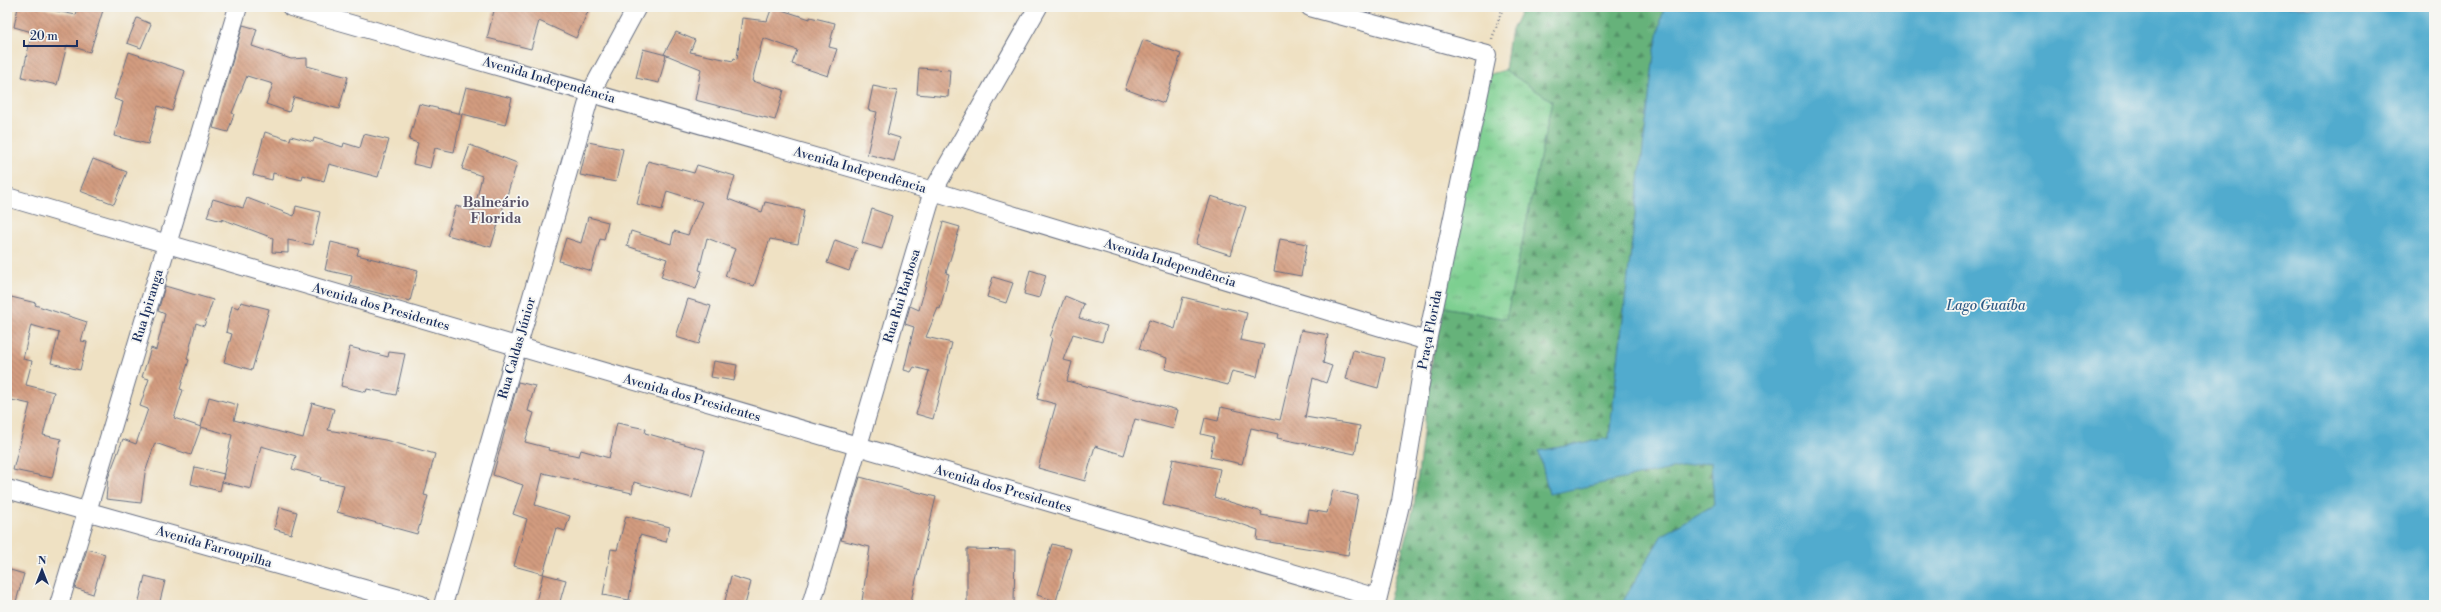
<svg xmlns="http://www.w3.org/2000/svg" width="2441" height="612" font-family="'Libre Bodoni',serif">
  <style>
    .grass { fill: url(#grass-tufts); stroke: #4c7f77 }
    .forest { fill: url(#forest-firs); stroke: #40706c }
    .water { fill: #51abce; stroke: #366d96 }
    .building { fill: url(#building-back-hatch) }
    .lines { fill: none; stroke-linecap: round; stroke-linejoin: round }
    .street-casing { stroke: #656d81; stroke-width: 20 }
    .path { stroke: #656d81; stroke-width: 2.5; stroke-dasharray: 1 3; stroke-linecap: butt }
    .street { stroke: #fff; stroke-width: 18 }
    .labels { text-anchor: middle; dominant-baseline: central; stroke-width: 3.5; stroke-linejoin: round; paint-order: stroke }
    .street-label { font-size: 13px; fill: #1b2f5e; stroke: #f6f6f2 }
    .neighbourhood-label { font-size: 14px; font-weight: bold; fill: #5b556a; stroke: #f6f6f2 }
    .water-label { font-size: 14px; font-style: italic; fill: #2e5a85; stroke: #f6f6f2 }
  </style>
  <defs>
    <pattern id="grass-tufts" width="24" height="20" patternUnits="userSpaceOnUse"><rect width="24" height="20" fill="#7dcf90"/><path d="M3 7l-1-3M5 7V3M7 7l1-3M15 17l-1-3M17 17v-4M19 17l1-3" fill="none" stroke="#66a879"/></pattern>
    <pattern id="forest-firs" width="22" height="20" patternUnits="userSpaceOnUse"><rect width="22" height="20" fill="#66b27a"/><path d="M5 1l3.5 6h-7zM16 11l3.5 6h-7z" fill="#539167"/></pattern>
    <pattern id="building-back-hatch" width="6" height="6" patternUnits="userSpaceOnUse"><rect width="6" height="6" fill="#d39c7f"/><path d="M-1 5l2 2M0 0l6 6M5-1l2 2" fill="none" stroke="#aa806b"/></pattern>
  </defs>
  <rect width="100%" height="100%" fill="#f6f6f2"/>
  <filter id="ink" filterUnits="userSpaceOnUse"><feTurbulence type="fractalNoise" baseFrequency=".025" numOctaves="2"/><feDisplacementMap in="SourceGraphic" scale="8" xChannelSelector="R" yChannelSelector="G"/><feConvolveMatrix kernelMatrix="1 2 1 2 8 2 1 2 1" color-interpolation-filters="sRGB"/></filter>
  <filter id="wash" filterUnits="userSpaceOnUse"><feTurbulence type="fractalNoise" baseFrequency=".012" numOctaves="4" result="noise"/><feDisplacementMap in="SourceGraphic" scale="16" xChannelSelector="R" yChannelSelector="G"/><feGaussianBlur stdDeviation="0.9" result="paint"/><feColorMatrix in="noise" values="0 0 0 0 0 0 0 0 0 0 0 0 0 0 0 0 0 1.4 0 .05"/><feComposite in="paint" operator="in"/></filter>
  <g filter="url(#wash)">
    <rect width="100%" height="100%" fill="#efe1c3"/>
    <polygon class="grass" points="1505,70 1552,101 1506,320 1439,306 1488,75"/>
    <polygon class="forest" points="1523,7 1664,7 1654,55 1609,438 1539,451 1549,493 1711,461 1714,505 1662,535 1621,605 1388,605 1414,506 1439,306 1506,319 1552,101 1505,70 1510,34"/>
    <polygon class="water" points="1664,7 2434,7 2434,605 1621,605 1662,535 1714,505 1711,461 1549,494 1539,451 1609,438 1654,55"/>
    <g id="blocks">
      <g class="building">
        <polygon points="18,7 37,7 76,15 78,7 104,7 90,52 67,45 57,85 22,77 32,32 14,27"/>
        <polygon points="495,7 590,7 576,38 539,21 531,49 487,38"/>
        <polygon points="772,7 810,19 810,17 835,23 829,47 837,49 828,76 792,64 797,50 763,38 752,81 784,90 775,120 695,100 701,69 664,54 676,32 695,40 690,52 733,61 734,58 737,59 742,18 767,21"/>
        <polygon points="137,18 151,24 141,48 127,43"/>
        <polygon points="243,25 257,29 252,46 291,59 307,58 307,66 348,77 339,109 294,97 289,112 266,104 273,84 247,76 232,113 234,114 228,132 213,128"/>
        <polygon points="1143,40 1181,54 1164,103 1125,89"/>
        <polygon points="643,49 666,55 659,83 636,78"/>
        <polygon points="129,52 185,71 172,111 158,106 148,144 114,136 123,102 114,99"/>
        <polygon points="919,68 950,70 948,97 917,94"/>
        <polygon points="873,86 897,91 887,134 900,138 894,161 867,154 877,112 868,110"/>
        <polygon points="466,87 512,98 505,125 459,113"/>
        <polygon points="419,104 462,114 454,152 435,148 430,168 413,164 418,143 409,140"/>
        <polygon points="265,132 290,140 291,136 313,142 314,138 343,147 344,143 360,148 364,134 389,140 378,177 329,164 324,181 303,175 302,180 273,173 272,180 253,175"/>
        <polygon points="588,142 623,149 616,182 580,175"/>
        <polygon points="470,145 517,163 491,247 447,235 456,206 474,211 482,176 462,169"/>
        <polygon points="93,159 127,172 114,204 80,191"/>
        <polygon points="648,161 694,173 697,165 735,176 728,199 762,212 765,202 804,210 798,244 770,239 754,286 725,276 735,249 707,238 699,270 702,271 696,289 661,277 667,259 627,246 631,231 671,244 674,231 688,235 702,202 667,191 662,210 637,204"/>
        <polygon points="1211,196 1246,207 1231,255 1196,244"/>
        <polygon points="247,198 294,216 296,206 320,212 313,245 288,240 288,253 272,252 273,238 222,219 222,221 207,217 213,199 243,208"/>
        <polygon points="872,209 892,216 882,249 862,243"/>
        <polygon points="588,217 608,222 604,240 600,239 591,271 559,261 566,238 581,243"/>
        <polygon points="943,222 960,227 946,273 949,274 940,309 938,308 926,337 952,343 933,419 916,414 929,371 914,367 911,372 904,370 914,327 905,324 910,306 919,310"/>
        <polygon points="1280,239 1307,244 1301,276 1274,271"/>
        <polygon points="835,240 857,248 849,271 827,263"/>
        <polygon points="331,242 359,249 357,255 418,270 410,301 350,286 352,276 325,270"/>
        <polygon points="1030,270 1046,275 1039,298 1024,294"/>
        <polygon points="993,277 1013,283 1006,303 987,297"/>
        <polygon points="165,286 213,300 204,326 196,323 187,359 189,360 180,389 183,390 174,418 201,427 191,455 155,443 145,473 141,503 106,499 108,478 123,439 136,444 148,409 140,406 149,379 142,377 151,348 156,350 165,314 158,311"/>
        <polygon points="7,296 36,303 35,305 87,322 81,341 87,342 80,370 51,363 59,333 31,325 23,359 32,361 26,385 54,392 43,435 61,439 52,478 13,470 30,404 7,399"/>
        <polygon points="1065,296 1084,304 1079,318 1107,326 1102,342 1073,334 1063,360 1072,362 1067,381 1178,410 1173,429 1135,419 1124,455 1095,446 1085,481 1038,468 1056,404 1037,399 1052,338 1050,337"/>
        <polygon points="1183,297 1247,313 1240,340 1264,345 1257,377 1232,371 1228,385 1165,369 1167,358 1139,349 1149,320 1175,329"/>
        <polygon points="688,299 711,306 699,344 676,337"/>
        <polygon points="241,302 269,309 252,370 224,362 232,334 226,332 232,306 239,308"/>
        <polygon points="1301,330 1328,335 1323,363 1332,366 1326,383 1313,378 1305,417 1360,426 1355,454 1277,438 1278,434 1251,428 1242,464 1210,457 1214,437 1201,434 1205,418 1218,421 1221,407 1280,420"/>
        <polygon points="350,347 388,357 389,352 405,354 396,395 367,389 366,392 341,386"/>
        <polygon points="1353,350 1385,358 1378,388 1346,379"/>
        <polygon points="714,361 737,365 734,381 711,377"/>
        <polygon points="518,382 535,386 528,411 534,413 525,442 549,448 548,450 579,456 581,450 609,458 617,423 646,429 645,433 705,450 692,498 634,482 632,493 543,473 535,505 570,516 565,531 556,528 543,574 514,566 527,519 513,514 523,485 493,475"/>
        <polygon points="209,397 238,405 234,420 303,438 312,403 334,409 328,430 385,440 435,454 424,495 428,496 417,534 337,512 344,485 320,480 321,477 292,469 296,456 261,446 251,489 222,482 232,435 201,427"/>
        <polygon points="1173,459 1220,469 1214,497 1262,512 1261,515 1307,523 1309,510 1327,513 1333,490 1358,496 1348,555 1257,540 1258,530 1230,520 1163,505"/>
        <polygon points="195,467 224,474 220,491 191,484"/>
        <polygon points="860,477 936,497 910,605 882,605 883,603 862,601 870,547 841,540"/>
        <polygon points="280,507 297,512 291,534 274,529"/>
        <polygon points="626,516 670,527 666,542 640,535 629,600 603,595 611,549 617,550"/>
        <polygon points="1052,544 1071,549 1056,601 1037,595"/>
        <polygon points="87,549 105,554 93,594 75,588"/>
        <polygon points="967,549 1015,550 1014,605 967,605"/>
        <polygon points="7,569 24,574 15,605 7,605"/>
        <polygon points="543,574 566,580 559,605 535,605"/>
        <polygon points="145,576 165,581 159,605 138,605"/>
        <polygon points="731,576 751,582 745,605 724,605"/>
      </g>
    </g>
  </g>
  <g filter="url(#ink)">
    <use href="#blocks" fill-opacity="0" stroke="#656d81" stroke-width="1"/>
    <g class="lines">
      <defs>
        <g id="street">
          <polyline points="291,7 933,191 1427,341"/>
          <polyline points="1310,7 1487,55 1427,341 1401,501 1376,605"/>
          <polyline points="7,197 1377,598"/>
          <polyline points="7,489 421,605"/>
          <polyline points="59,605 238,7"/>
          <polyline points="443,605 591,92 637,7"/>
          <polyline points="811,605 933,191 1038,7"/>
        </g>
      </defs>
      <use href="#street" class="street-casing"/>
      <polyline class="path" points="1492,39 1503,7"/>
      <use href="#street" class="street"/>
    </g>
  </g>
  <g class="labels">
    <g class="street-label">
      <text transform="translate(549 80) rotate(16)">Avenida Independência</text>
      <text transform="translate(860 170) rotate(16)">Avenida Independência</text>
      <text transform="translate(1170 263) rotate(17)">Avenida Independência</text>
      <text transform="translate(902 296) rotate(-73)">Rua Rui Barbosa</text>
      <text transform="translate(148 306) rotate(-73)">Rua Ipiranga</text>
      <text transform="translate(381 307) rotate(16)">Avenida dos Presidentes</text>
      <text transform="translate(1430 330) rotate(-79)">Praça Florida</text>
      <text transform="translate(517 348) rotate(-74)">Rua Caldas Júnior</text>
      <text transform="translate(692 398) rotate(16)">Avenida dos Presidentes</text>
      <text transform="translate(1003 489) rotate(16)">Avenida dos Presidentes</text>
      <text transform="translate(214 547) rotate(16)">Avenida Farroupilha</text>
    </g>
    <g class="neighbourhood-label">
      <text x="496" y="203">Balneário<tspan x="496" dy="16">Florida</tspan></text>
    </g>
    <g class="water-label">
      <text x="1986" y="306">Lago Guaíba</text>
    </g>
  </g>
  <rect width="2441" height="612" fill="none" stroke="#f6f6f2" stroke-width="24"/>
  <g transform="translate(42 570)" stroke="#f6f6f2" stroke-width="3" paint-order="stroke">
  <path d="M0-3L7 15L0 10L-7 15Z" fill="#1b2f5e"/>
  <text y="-6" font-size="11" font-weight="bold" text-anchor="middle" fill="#1b2f5e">N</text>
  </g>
  <path d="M24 40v6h53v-6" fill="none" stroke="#1b2f5e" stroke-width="2"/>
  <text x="30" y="40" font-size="12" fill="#1b2f5e" stroke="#f6f6f2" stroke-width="3" paint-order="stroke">20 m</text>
</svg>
